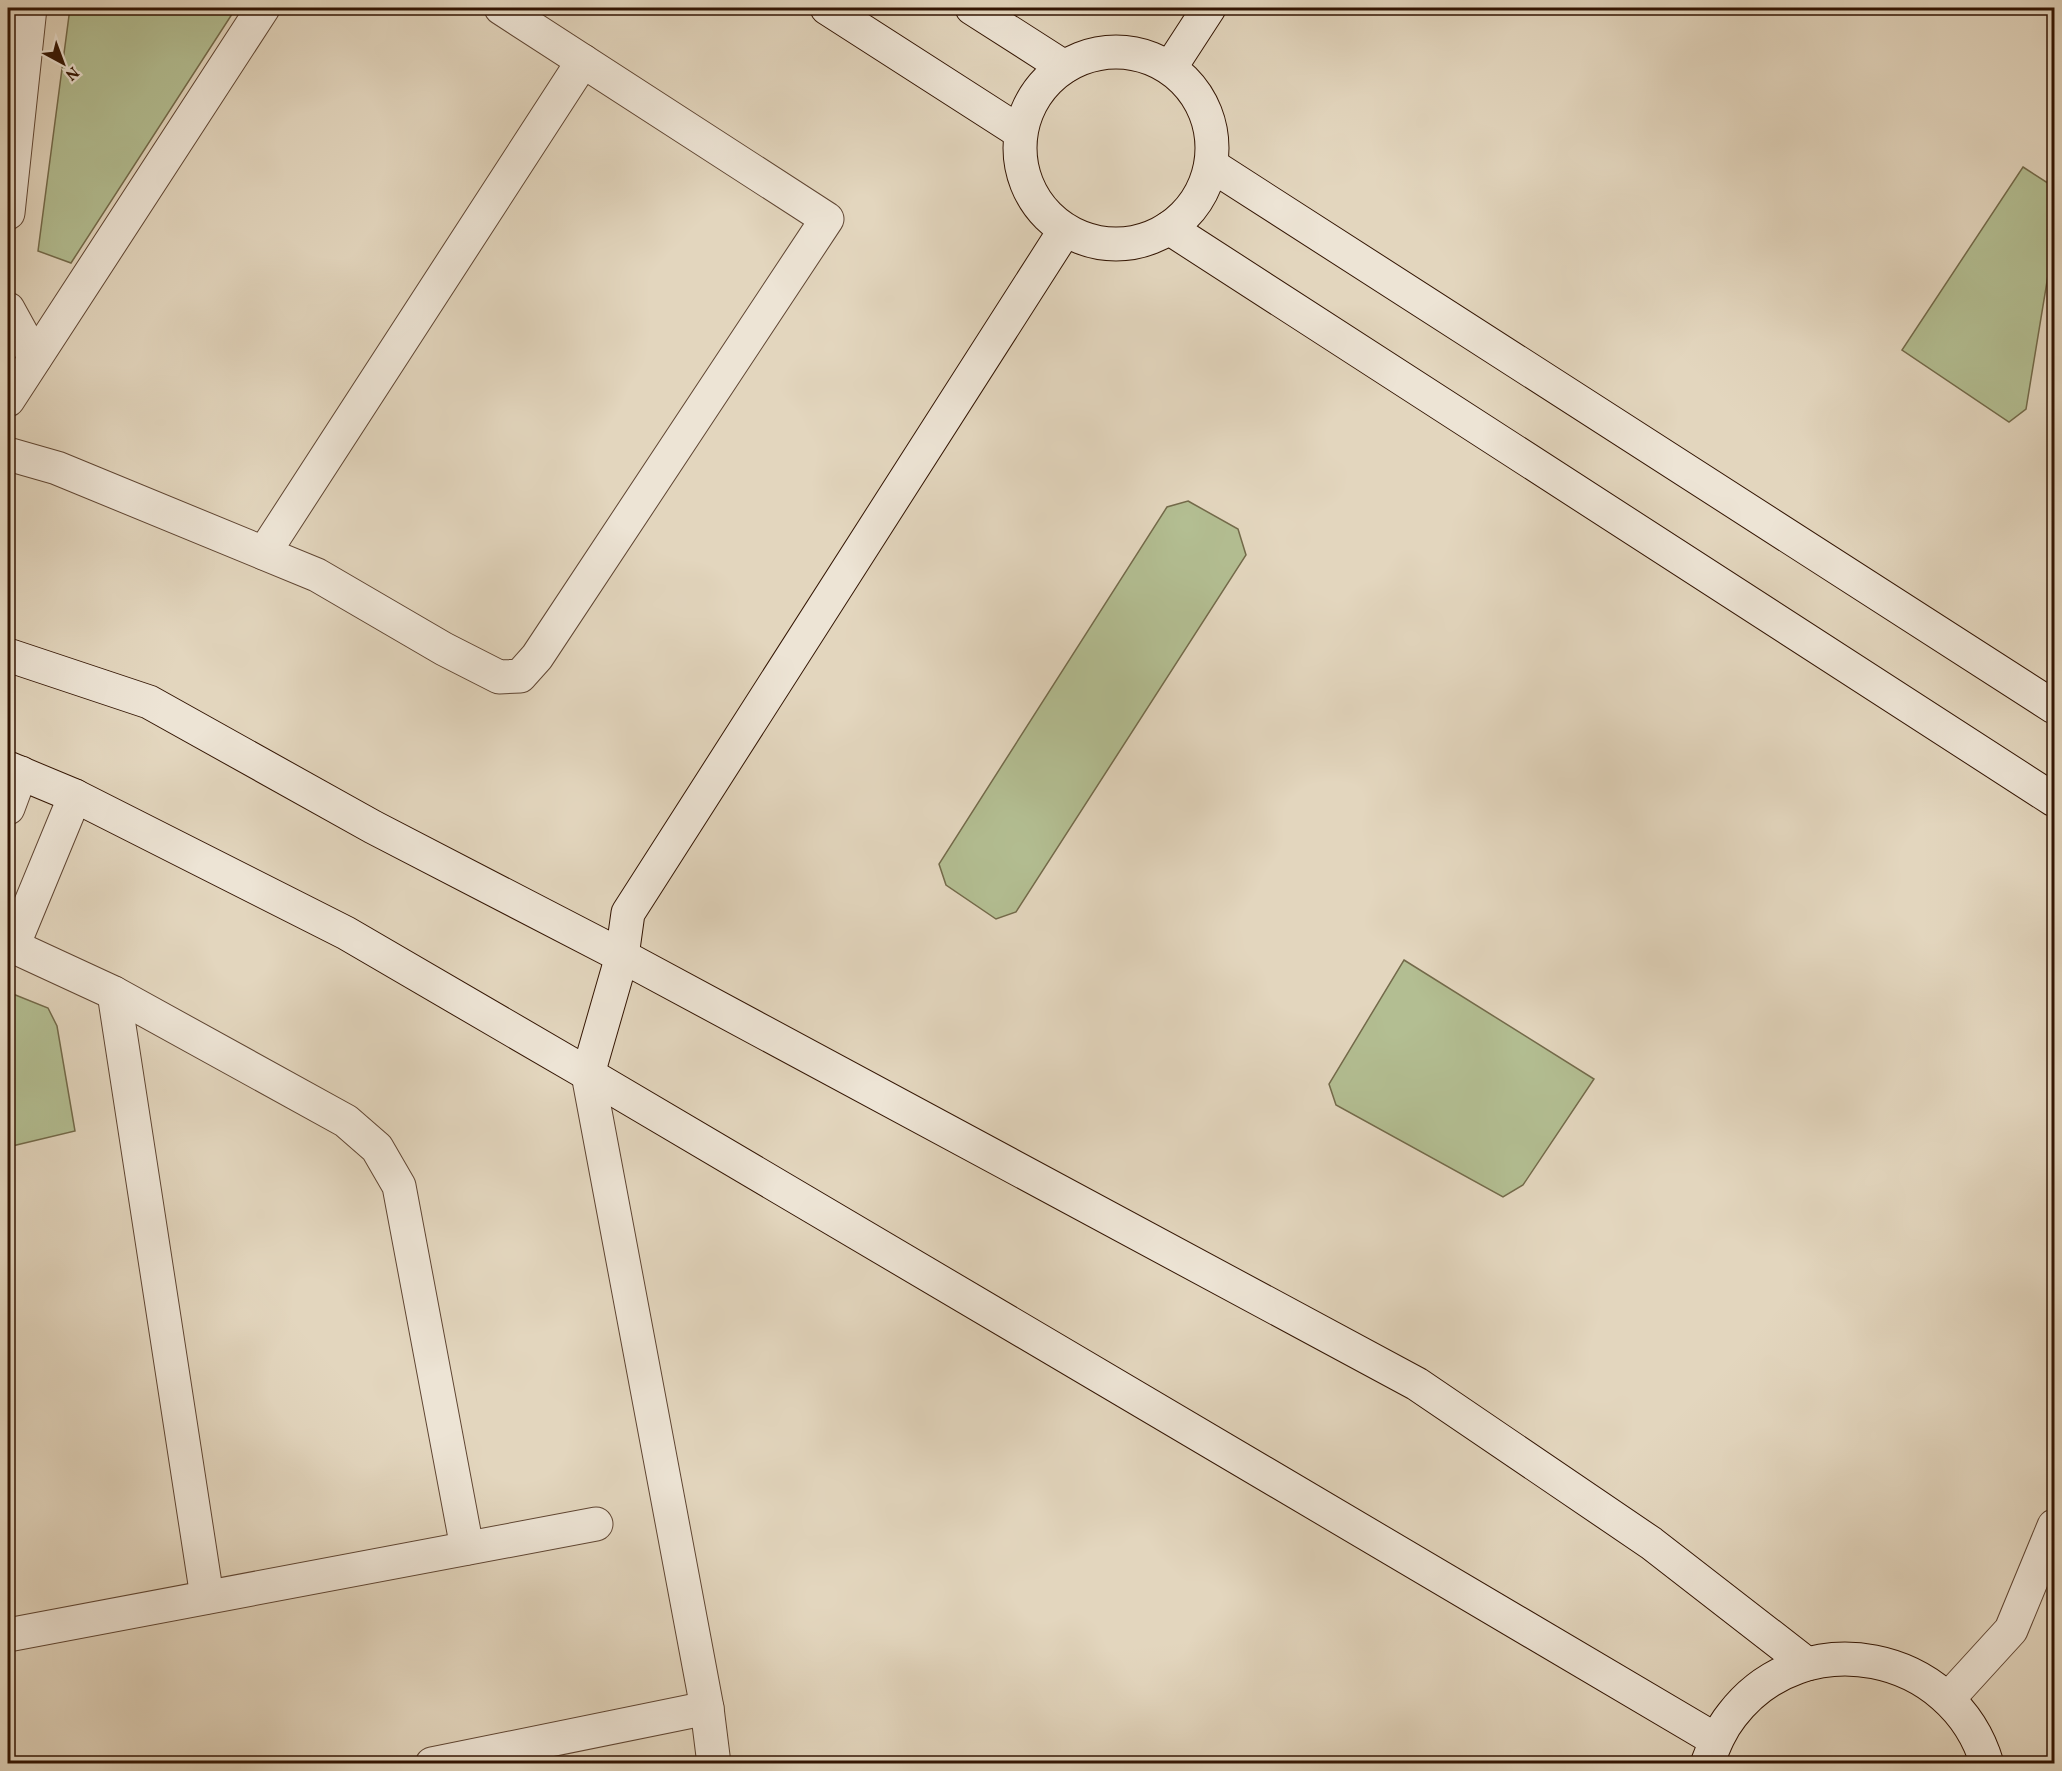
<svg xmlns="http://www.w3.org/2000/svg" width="2062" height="1771" font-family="Vollkorn,serif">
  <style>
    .green { fill: #b3be92; stroke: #736a4a; stroke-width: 1.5 }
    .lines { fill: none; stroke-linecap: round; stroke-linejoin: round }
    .street-casing { stroke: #5f4532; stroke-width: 35 }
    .secondary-casing { stroke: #331503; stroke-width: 35 }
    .street { stroke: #ede4d5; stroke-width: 33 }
    .secondary { stroke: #ede4d5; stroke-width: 33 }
  </style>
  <rect width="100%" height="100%" fill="#e3d6be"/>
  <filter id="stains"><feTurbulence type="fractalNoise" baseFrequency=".00333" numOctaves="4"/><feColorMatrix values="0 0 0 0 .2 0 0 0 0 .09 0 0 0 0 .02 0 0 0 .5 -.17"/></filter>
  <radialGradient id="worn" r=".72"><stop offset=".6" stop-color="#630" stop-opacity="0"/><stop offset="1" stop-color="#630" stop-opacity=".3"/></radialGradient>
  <g class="green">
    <polygon points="70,8 236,8 71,263 38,251"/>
    <polygon points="2023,167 2054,187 2054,239 2026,409 2009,422 1902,350"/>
    <polygon points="1188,501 1238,529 1246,555 1016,912 996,919 946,885 939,864 1167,507"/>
    <polygon points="1404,960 1594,1079 1523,1185 1503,1197 1336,1105 1329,1084"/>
    <polygon points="8,992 48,1008 57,1026 75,1131 8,1147"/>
  </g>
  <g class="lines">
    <defs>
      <g id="street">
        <polyline points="8,213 30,8"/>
        <polyline points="8,309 35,358"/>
        <polyline points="8,400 263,8"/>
        <polyline points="8,454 57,468 317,575 444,649 499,677 520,676 537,657 827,219 501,8"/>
        <polyline points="264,553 583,61"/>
        <polyline points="8,808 21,773"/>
        <polyline points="8,944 114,993 346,1121 377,1148 399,1186 467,1548"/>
        <polyline points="13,946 75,796"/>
        <polyline points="114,993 207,1597"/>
        <polyline points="588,1074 707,1708 714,1764"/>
        <polyline points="8,1635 596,1524"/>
        <polyline points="1948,1699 2011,1630 2054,1526"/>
        <polyline points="432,1764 707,1708"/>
      </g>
      <g id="secondary">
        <polyline points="827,8 1020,132"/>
        <polyline points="972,8 1064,67"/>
        <circle cx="1116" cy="148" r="96"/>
        <polyline points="1170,68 1209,8"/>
        <polyline points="1211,165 2054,707"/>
        <polyline points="1169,228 2054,800"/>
        <polyline points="8,655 149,702 373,827 622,956 1417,1384 1651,1543 1807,1664"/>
        <polyline points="8,768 75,796 346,933 588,1074 1716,1740"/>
        <polyline points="588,1074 622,956 628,913 1065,230"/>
        <path d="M1707,1764c7,-18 13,-34 25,-49 72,-94 222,-64 255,49"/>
      </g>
    </defs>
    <use href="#street" class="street-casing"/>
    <use href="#secondary" class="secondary-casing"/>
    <use href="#street" class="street"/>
    <use href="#secondary" class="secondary"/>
  </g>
  <rect width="2062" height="1771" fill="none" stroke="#e3d6be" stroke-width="30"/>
  <rect x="9" y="9" width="2044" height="1753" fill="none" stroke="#331503" stroke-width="3"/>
  <rect x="15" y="15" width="2032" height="1741" fill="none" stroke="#331503" stroke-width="1.5"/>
  <g transform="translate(63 63) rotate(139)" stroke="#ede4d5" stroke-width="4.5" paint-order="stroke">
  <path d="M0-4.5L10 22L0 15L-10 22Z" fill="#331503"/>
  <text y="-9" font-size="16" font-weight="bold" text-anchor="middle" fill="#331503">N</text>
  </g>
  <rect width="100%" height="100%" filter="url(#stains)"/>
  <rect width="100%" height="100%" fill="url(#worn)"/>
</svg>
